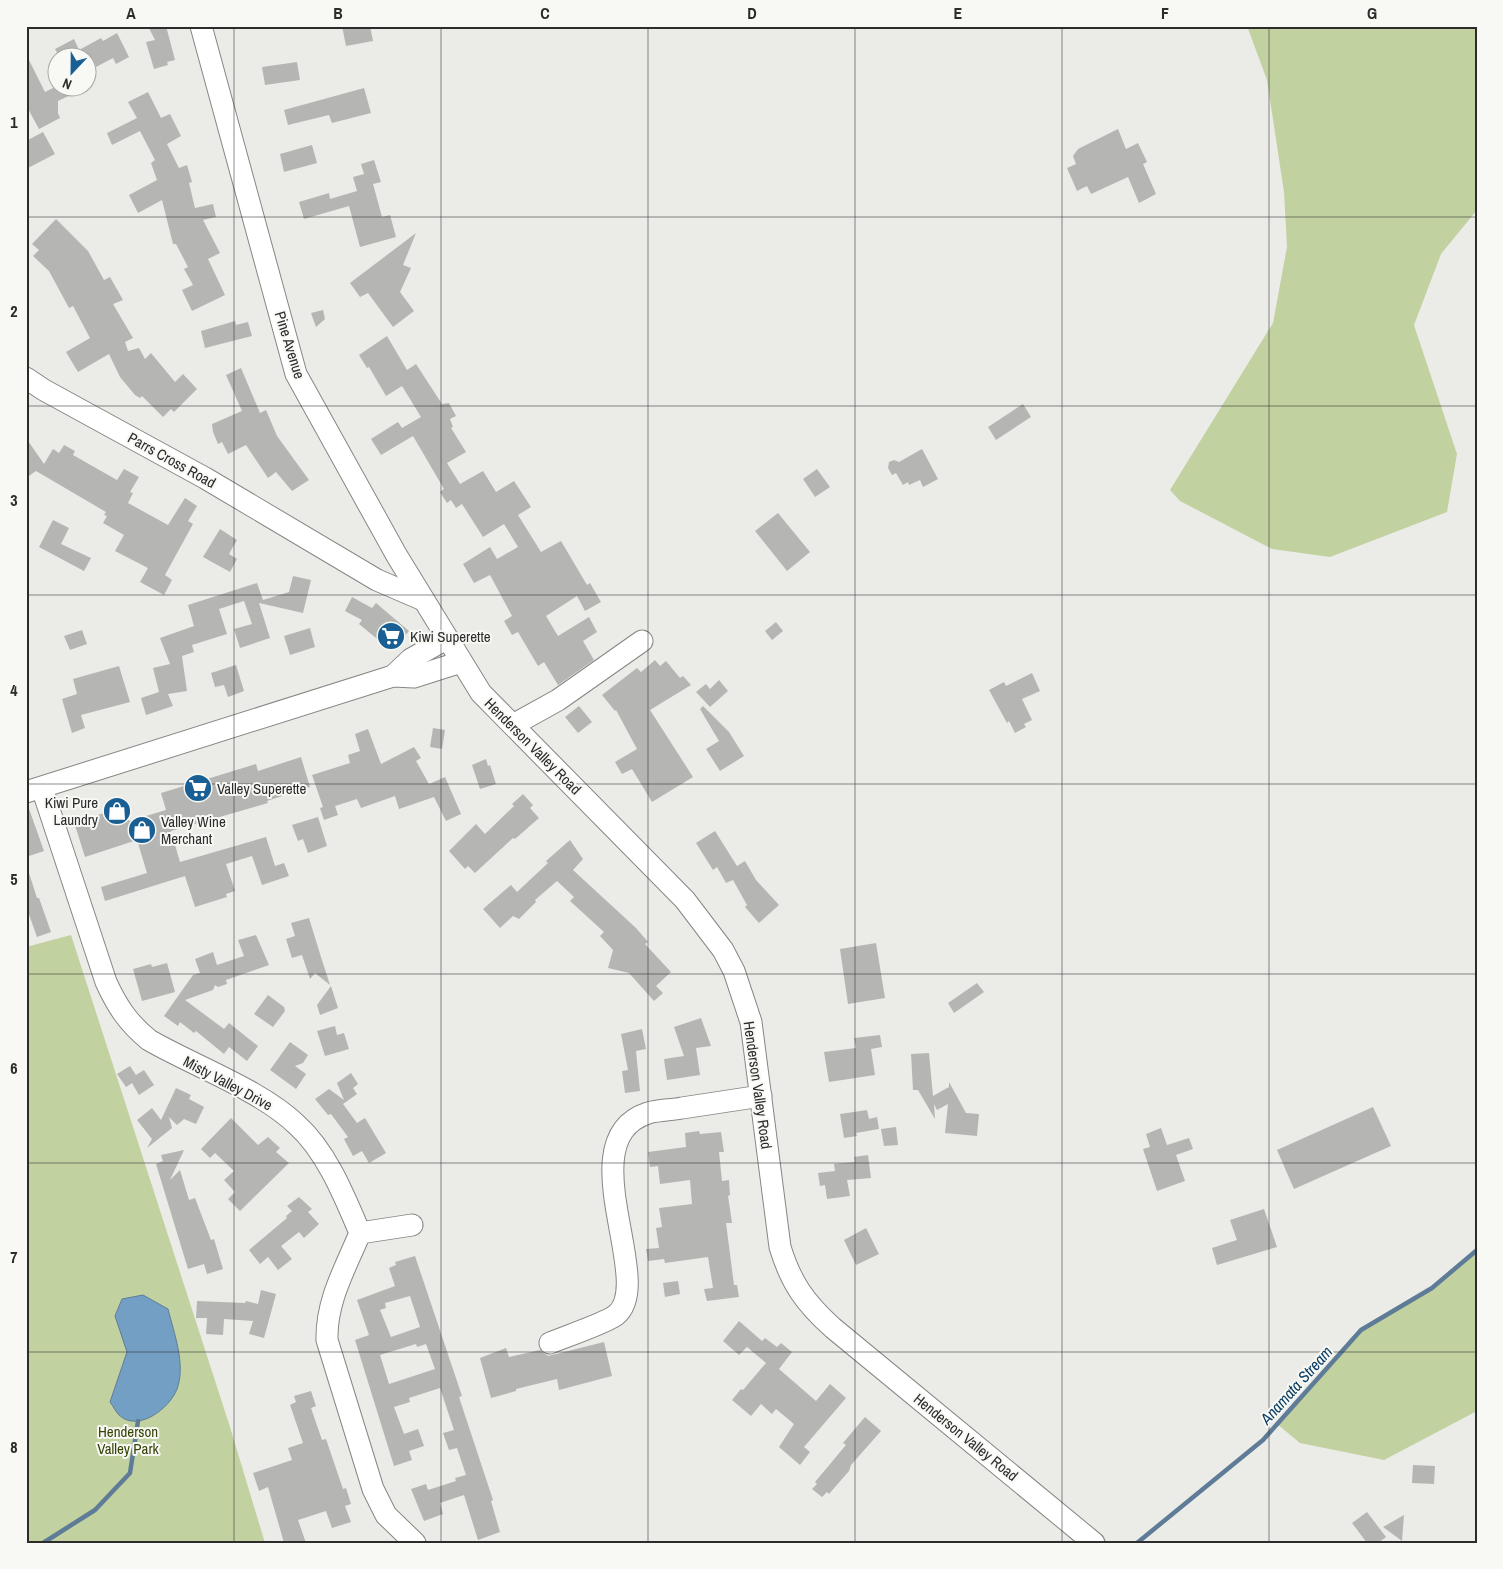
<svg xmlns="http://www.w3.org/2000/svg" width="1503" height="1569" font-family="'Archivo Narrow',sans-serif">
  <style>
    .green { fill: #c2d1a0 }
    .water { fill: #749fc5; stroke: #5e7c97 }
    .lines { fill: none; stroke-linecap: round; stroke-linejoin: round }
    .stream { stroke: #5e7c97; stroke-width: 4.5 }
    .building { fill: #b5b6b3; fill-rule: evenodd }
    .minor-casing { stroke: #868784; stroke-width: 23 }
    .minor { stroke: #fff; stroke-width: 21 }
    .grid { fill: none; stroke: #2c2c2b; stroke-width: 1; stroke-opacity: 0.55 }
    .labels { text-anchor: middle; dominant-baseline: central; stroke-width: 4; stroke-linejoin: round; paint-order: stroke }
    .street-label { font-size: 15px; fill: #2c2c2b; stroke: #f8f9f5 }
    .poi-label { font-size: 15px; fill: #2c2c2b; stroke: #f8f9f5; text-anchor: start }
    .park-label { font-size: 15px; fill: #354204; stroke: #f8f9f5 }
    .water-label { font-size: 16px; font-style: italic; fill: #093c62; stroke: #f8f9f5 }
    .neatline { fill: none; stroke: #2c2c2b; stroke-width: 2 }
    .grid-label { font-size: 16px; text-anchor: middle; font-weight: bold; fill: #2c2c2b }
  </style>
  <rect width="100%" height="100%" fill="#ebece8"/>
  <g class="green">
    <polygon points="1247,26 1477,26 1477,210 1441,254 1414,325 1457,454 1447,512 1330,557 1272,549 1180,501 1170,490 1273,323 1287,247 1284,192 1267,80"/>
    <polygon points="71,935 230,1427 265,1543 26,1543 26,947"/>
    <polygon points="1477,1250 1477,1411 1384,1460 1300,1443 1276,1423 1361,1330 1432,1288"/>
  </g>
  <path class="water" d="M143,1295l25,14c6,24 18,56 9,80 -7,19 -39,44 -58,26 -3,-3 -6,-9 -9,-13l17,-50 -12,-36 7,-17z"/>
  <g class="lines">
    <g class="stream">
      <polyline points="43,1543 95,1510 130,1473 138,1421"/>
      <polyline points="1137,1543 1263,1440 1361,1330 1432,1288 1477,1250"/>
    </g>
  </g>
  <g class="building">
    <polygon points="148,26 166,26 175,60 167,62 168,65 154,69 146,42 155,40"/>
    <polygon points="342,26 370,26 373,41 346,46"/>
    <polygon points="117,33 129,57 116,64 113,58 96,67 95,64 88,68 88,58 60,58 55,49 74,39 79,50 101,38 103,41"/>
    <polygon points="26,54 45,92 53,88 85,88 58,101 58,113 60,118 39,129 26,105"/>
    <polygon points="297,62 300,80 265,85 262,67"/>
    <polygon points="364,88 371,113 332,123 329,115 288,125 284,110"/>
    <polygon points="148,92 161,118 170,114 181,136 167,144 179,168 187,165 192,182 189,183 195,208 213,204 216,217 203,220 220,253 208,259 225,295 192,311 182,290 193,285 184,269 188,267 176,244 173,244 162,200 138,213 129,195 157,180 151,163 155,160 140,131 112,145 107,133 137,118 128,102"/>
    <polygon points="1118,129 1126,149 1138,143 1147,162 1143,164 1156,194 1139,203 1128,177 1091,194 1087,186 1077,191 1067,168 1076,164 1073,156 1078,149"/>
    <polygon points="43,132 55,154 26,169 26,141"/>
    <polygon points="312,145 317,163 284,172 280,154"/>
    <polygon points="374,160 381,182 373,184 382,217 390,215 396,237 360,247 349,206 304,219 299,202 329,193 330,199 357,191 353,177 364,174 361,164"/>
    <polygon points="56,219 88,251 104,280 110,277 123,300 113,304 133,338 125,342 128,351 139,348 145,359 151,353 175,382 183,374 197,389 174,412 171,409 163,417 142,396 140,398 135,395 120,377 109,354 78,372 66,352 90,338 73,306 69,308 49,271 33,256 39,250 32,244"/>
    <polygon points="416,233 403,265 411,268 400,292 414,311 393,327 368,293 360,297 350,283"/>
    <polygon points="323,310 325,319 316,327 311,313"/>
    <polygon points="235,321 236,325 248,322 252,336 205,348 201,331"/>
    <polygon points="387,336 407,370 416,364 442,404 449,403 456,416 450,419 453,427 451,428 466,452 447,463 460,484 483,471 496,492 514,481 531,507 518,515 541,552 561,541 587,585 590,583 601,602 585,611 577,596 546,616 558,636 589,617 597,632 583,641 594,660 558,685 544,662 538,666 518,632 512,635 504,621 512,616 490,575 474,583 463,564 490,547 497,559 518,547 504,524 483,537 462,504 456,508 451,500 447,503 440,492 444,489 413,436 381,455 371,439 398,422 402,428 421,417 402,386 386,396 369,367 367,368 359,355"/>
    <polygon points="241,368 260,413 266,410 277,436 309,480 292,491 276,472 268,478 246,445 228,454 222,442 218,444 213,432 212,424 242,411 226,375"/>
    <polygon points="1023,404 1031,417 996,440 988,427"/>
    <polygon points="26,438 44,464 53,449 59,453 64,445 75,451 73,455 117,480 124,469 139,477 130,492 133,493 128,503 168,525 185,498 197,506 188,521 193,524 165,575 172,580 164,595 140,582 148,568 115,551 124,535 103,523 107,516 104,515 106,512 36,471 26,478"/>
    <polygon points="922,449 938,479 923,487 920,480 909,485 908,482 903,485 896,473 892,475 888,468 889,462 894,460 899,462"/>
    <polygon points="817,469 830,487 815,497 803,479"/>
    <polygon points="778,513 810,552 787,571 755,531"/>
    <polygon points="53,520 69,528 61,544 91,558 84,571 39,547"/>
    <polygon points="220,529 237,540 229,554 237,559 230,572 203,557"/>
    <polygon points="293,576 311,580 303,613 259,603 270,638 240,648 234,629 252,624 244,601 219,609 227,634 192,645 194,652 182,656 187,691 168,694 173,706 146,715 141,698 159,692 153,668 170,664 160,638 194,626 188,605 257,583 263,600 289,592"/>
    <polygon points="352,597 372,608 376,603 409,631 399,643 387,647 359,624 362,620 345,611"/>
    <polygon points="776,622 783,631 772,640 765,631"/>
    <polygon points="310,628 315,647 290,655 284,636"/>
    <polygon points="82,630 87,644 70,650 64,636"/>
    <polygon points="655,660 660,666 666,661 680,678 683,676 691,685 650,710 693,777 652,802 632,769 622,774 615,762 637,749 616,710 615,711 602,695 637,668 641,672"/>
    <polygon points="236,665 244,691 228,697 224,685 215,687 211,673"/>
    <polygon points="119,666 130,702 81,715 85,728 72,733 62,699 77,694 73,679"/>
    <polygon points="1032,673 1040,691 1022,699 1032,720 1024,724 1026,727 1015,733 1009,721 1007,723 989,690 1004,682 1006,686"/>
    <polygon points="719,680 728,691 710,707 696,692 706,684 710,689"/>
    <polygon points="579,706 592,722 578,733 565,717"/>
    <polygon points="703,706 729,732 744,756 720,771 706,749 719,741 700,709"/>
    <polygon points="433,728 445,730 442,749 430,747"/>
    <polygon points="368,729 381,764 414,747 421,758 416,761 429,784 445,777 461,814 446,821 434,797 399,809 395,796 361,808 357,799 335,806 338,815 324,820 320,808 323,807 312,775 350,763 348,755 360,751 355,734"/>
    <polygon points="301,757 310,787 267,801 268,803 171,831 180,862 266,837 275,866 284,863 289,876 262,885 252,856 226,864 235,891 226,894 227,897 195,907 185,876 105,901 101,887 147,873 137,840 85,857 74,822 124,807 129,821 166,810 161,793 256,764 258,771"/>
    <polygon points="486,759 488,766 490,765 496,784 480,789 472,765"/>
    <polygon points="523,794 533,805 530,808 539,818 515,839 513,838 475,873 468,866 465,869 449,851 476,824 485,834 514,806 512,804"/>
    <polygon points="26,806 28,806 44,851 29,856 26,849"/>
    <polygon points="318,817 327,846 308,853 303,839 298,841 292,825"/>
    <polygon points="715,831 737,866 745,861 756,880 779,905 759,923 745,907 747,905 733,880 726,883 717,867 713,870 696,843"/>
    <polygon points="570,840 583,859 573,870 636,928 648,942 645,944 671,972 656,986 663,993 654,1001 629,973 608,968 613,950 600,936 604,932 570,901 574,897 557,881 535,900 536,902 519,919 513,916 500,928 483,909 511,885 517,892 548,863 546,861"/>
    <polygon points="26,873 29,873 37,898 39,898 51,932 37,937 26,906"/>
    <polygon points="309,918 321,957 330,985 315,973 310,979 302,955 292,958 286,939 295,936 291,923"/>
    <polygon points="256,935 269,965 226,980 227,984 218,987 215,985 213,990 185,1000 224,1029 229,1023 258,1046 247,1061 229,1047 224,1054 196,1031 194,1033 180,1022 178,1026 164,1016 193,975 200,973 195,959 213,952 217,965 244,956 238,940"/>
    <polygon points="876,943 885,998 848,1004 840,949"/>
    <polygon points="167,963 175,992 142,1001 133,969 151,964 152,967"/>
    <polygon points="977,983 984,992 954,1013 948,1003"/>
    <polygon points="331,986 338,1008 320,1015 317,1005"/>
    <polygon points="268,995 284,1007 285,1011 273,1027 254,1014"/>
    <polygon points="701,1018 711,1046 696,1048 700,1075 667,1080 664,1059 684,1056 674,1027"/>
    <polygon points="335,1026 337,1035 344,1033 349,1049 325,1056 317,1031"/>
    <polygon points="642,1029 646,1049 636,1051 640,1091 625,1093 622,1071 628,1070 621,1034"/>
    <polygon points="880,1035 882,1047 871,1049 875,1075 829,1082 824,1052 856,1048 854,1038"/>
    <polygon points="290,1042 308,1055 303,1063 295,1066 306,1074 296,1089 270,1070"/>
    <polygon points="929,1053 933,1096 949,1087 949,1082 966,1113 979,1114 977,1136 945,1133 948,1104 937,1110 934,1104 935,1119 918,1090 913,1090 911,1054"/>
    <polygon points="130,1066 136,1075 144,1070 154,1085 139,1095 132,1083 126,1087 117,1074"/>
    <polygon points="351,1073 358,1084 353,1088 357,1094 343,1104 357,1123 365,1118 386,1153 369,1163 362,1151 353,1156 344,1139 348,1137 331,1114 328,1115 315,1099 329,1089 344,1100 337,1083"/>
    <polygon points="176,1088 191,1095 189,1099 204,1107 196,1124 184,1119 177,1125 169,1117 172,1128 147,1148 152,1139 137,1120 152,1108 161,1120"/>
    <polygon points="1373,1107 1391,1146 1294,1189 1277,1150"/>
    <polygon points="867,1110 869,1119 877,1117 879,1129 856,1133 857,1136 844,1138 840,1114"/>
    <polygon points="231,1118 258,1145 268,1137 280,1148 276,1152 289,1163 240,1211 228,1199 235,1192 224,1180 234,1171 215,1153 210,1158 201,1149"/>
    <polygon points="896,1127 898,1145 884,1146 881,1129"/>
    <polygon points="1161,1128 1167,1145 1189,1138 1193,1149 1176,1155 1185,1181 1157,1191 1143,1149 1150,1147 1146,1134"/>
    <polygon points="699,1131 700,1134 721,1132 724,1152 719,1152 722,1181 729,1180 730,1195 728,1196 732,1223 726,1223 734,1285 737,1285 739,1297 707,1301 704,1289 713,1288 708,1257 665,1263 664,1259 648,1261 646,1249 659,1248 656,1228 662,1227 659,1208 692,1204 690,1180 660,1184 658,1166 650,1167 648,1152 686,1147 685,1133"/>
    <polygon points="184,1150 170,1180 180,1170 189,1200 195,1198 211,1240 214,1239 223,1269 207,1274 204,1264 188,1269 156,1164 163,1161 161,1155"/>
    <polygon points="868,1155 871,1178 847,1180 850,1196 827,1199 825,1185 820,1186 818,1173 835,1171 834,1164 855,1162 854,1157"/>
    <polygon points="299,1197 312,1209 308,1212 319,1224 304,1238 299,1232 281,1246 292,1259 278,1270 268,1257 260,1264 249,1250 287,1218 286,1216 292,1211 287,1206"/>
    <polygon points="1264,1209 1277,1247 1217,1265 1212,1248 1237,1240 1230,1220"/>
    <polygon points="866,1228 879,1254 856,1265 844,1240"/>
    <path d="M415,1256l47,140 -3,1 34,103 -2,1 9,31 -22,8 -14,-45 -24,8 3,11 -19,7 -13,-32 15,-5 2,6 28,-9 -1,-3 11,-3 -9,-27 -8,2 -6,-17 11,-3 -14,-42 -31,10 1,4 -16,5 10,27 14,-5 6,17 -15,5 3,9 -18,6 -39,-126 14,-5 -12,-35 38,-14 -6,-18 7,-3 -1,-3zM410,1296l10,31 -29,10 -11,-27 6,-2 -1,-5zM416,1344l1,3 9,-3 9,25 -46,15 -9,-29z"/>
    <polygon points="678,1281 680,1294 665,1297 663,1283"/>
    <polygon points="261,1290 276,1294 264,1338 249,1334 253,1321 224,1319 223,1335 206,1334 207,1318 196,1318 197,1301 245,1303 246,1301 258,1304"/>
    <polygon points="739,1321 762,1341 765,1338 777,1347 781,1343 792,1352 779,1369 816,1401 830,1384 846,1398 804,1447 810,1452 800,1465 779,1447 794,1424 776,1409 772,1414 761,1404 751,1416 732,1400 741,1389 743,1390 766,1363 747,1347 739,1355 723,1341"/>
    <polygon points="604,1342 612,1376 559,1390 557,1379 516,1389 516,1391 491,1398 480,1358 506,1348 509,1357 540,1350 548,1356"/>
    <polygon points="311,1391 316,1406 311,1408 322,1440 326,1439 343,1489 346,1488 351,1504 345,1506 351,1522 332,1528 326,1511 298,1520 306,1543 284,1543 268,1487 259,1491 253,1473 292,1460 288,1448 303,1443 290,1405 296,1402 294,1396"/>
    <polygon points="865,1417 881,1431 851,1465 849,1471 829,1494 827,1492 822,1497 812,1489 817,1484 815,1482 846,1445 843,1443"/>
    <polygon points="1413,1465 1435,1466 1434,1484 1412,1483"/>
    <polygon points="1367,1512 1386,1537 1378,1543 1367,1543 1352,1523"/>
    <polygon points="1404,1515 1402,1541 1383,1527"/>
  </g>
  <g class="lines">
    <defs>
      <g id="minor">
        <path d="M201,26l95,348 101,182 84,137 204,207 38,50 11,21 17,51 29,225c11,36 25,56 53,81l261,215"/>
        <polyline points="26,378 44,390 205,478 377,580 421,599"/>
        <polyline points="393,676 411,659 446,639"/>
        <polyline points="513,725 558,700 642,641"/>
        <path d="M42,788l64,194c11,24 22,41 43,58 45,26 112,50 148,85 30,27 48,73 63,108 -15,36 -34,68 -33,107l46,149 13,26 29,28"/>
        <polyline points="26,792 393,676 414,677 461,662"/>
        <polyline points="360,1233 412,1225"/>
        <path d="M550,1343c14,-6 56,-20 66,-28 41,-33 -49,-175 32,-202 10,-3 23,-3 34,-5 26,-4 52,-8 79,-12"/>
      </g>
    </defs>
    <use href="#minor" class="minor-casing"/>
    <use href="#minor" class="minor"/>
  </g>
  <path class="grid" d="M234,26v1517M441,26v1517M648,26v1517M855,26v1517M1062,26v1517M1269,26v1517M26,217h1451M26,406h1451M26,595h1451M26,784h1451M26,974h1451M26,1163h1451M26,1352h1451"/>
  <defs>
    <symbol id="supermarket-disc" viewBox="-11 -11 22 22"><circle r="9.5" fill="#195f93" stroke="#f8f9f5"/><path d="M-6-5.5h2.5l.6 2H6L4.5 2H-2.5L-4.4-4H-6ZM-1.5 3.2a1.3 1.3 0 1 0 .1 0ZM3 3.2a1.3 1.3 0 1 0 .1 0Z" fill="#fff"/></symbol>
    <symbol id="shop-disc" viewBox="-11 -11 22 22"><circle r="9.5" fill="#195f93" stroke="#f8f9f5"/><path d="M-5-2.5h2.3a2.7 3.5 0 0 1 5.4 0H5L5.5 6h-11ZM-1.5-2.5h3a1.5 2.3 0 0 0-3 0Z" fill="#fff"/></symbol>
  </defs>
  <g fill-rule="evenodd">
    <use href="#supermarket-disc" x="375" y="620" width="32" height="32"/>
    <use href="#supermarket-disc" x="182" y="772" width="32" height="32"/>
    <use href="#shop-disc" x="101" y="795" width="32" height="32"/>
    <use href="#shop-disc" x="126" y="814" width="32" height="32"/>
  </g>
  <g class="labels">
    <g class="street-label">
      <text transform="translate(290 345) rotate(73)">Pine Avenue</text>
      <text transform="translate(172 460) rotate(29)">Parrs Cross Road</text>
      <text transform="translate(533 746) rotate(45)">Henderson Valley Road</text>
      <text transform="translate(228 1083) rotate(28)">Misty Valley Drive</text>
      <text transform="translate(758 1085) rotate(82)">Henderson Valley Road</text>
      <text transform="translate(966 1437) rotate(39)">Henderson Valley Road</text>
    </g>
    <g class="poi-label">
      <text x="410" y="636">Kiwi Superette</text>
      <text x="217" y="788">Valley Superette</text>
      <text x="98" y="802" text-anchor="end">Kiwi Pure<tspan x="98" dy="17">Laundry</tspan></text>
      <text x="161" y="821">Valley Wine<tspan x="161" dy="17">Merchant</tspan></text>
    </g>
    <g class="park-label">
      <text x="128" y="1431">Henderson<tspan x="128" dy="17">Valley Park</tspan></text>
    </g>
    <g class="water-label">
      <text transform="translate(1296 1385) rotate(-48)">Anamata Stream</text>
    </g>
  </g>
  <rect width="1503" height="1569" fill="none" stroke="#f8f9f5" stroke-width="55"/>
  <g transform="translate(72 72) rotate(202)"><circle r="24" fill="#f8f9f5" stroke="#a6a7a4"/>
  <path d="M0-4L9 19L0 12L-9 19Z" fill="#195f93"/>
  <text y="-8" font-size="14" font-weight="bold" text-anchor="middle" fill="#2c2c2b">N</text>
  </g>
  <rect x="28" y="28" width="1448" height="1514" class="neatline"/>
  <g class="grid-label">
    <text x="131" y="19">A</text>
    <text x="338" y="19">B</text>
    <text x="545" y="19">C</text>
    <text x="752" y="19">D</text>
    <text x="958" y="19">E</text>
    <text x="1165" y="19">F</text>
    <text x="1372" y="19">G</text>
    <text x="14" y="128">1</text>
    <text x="14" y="317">2</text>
    <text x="14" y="506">3</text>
    <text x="14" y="696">4</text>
    <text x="14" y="885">5</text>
    <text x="14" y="1074">6</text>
    <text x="14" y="1263">7</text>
    <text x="14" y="1453">8</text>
  </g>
</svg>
